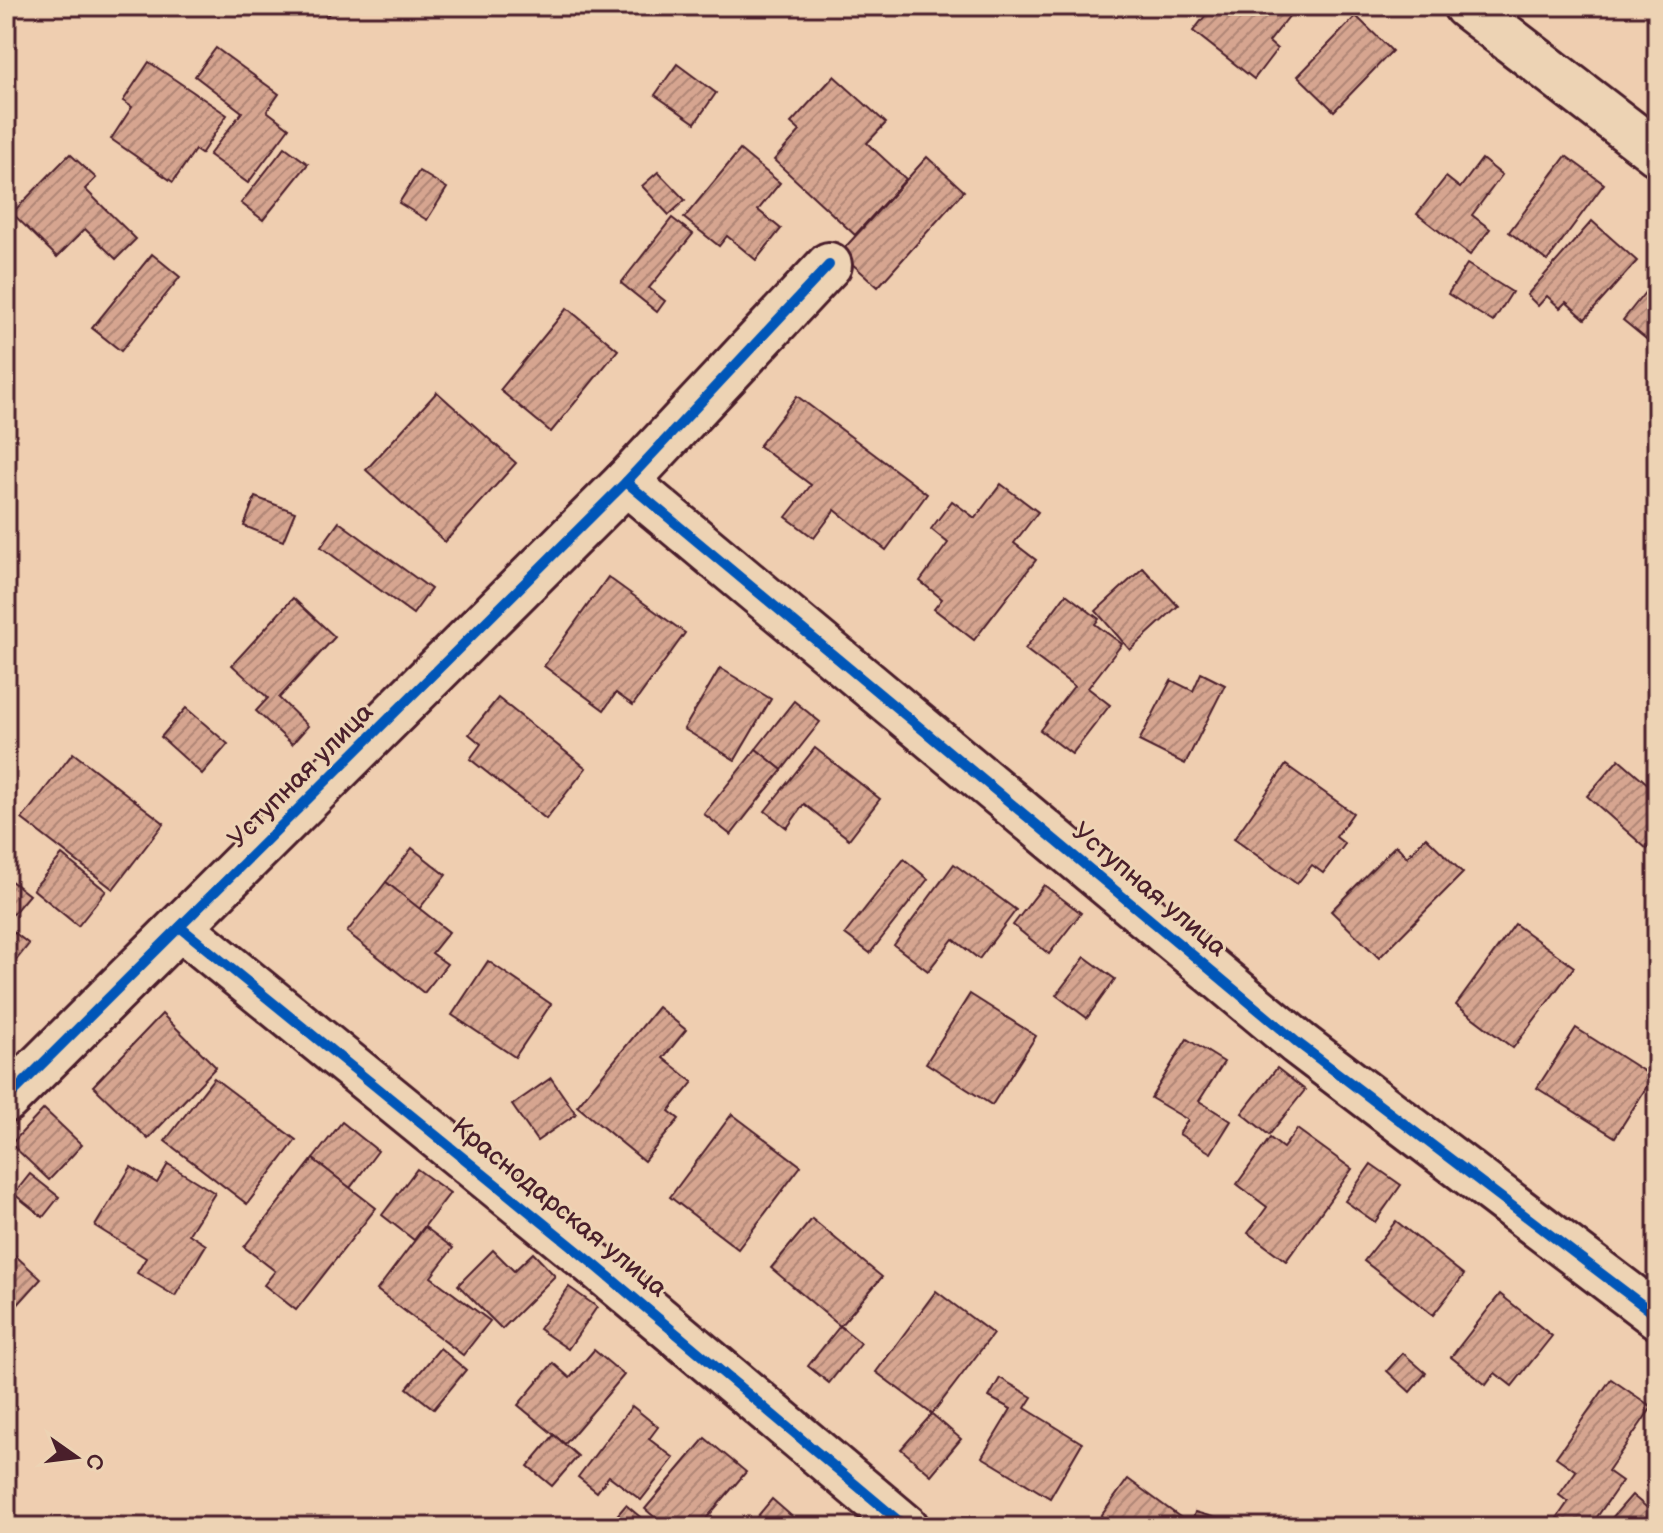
<svg xmlns="http://www.w3.org/2000/svg" width="1663" height="1533" font-family="'Balsamiq Sans',sans-serif">
  <style>
    .building { fill: url(#building-hatch); stroke: #4a1f2b; stroke-width: 2 }
    .lines { fill: none; stroke-linecap: round; stroke-linejoin: round }
    .street-casing { stroke: #4a1f2b; stroke-width: 50 }
    .street { stroke: #edd3b4; stroke-width: 44 }
    .cycleway-casing { stroke: #edd3b4; stroke-width: 15 }
    .cycleway { stroke: #0057b8; stroke-width: 10 }
    .labels { text-anchor: middle; dominant-baseline: central; stroke-width: 6; stroke-linejoin: round; paint-order: stroke }
    .street-label { font-size: 26px; fill: #4a1f2b; stroke: #edd3b4 }
  </style>
  <defs>
    <pattern id="building-hatch" width="6" height="6" patternUnits="userSpaceOnUse" patternTransform="scale(2)"><rect width="6" height="6" fill="#d6a590"/><path d="M-1 1l2-2M0 6l6-6M5 7l2-2" fill="none" stroke="#b08676"/></pattern>
  </defs>
  <rect width="100%" height="100%" fill="#efceb0"/>
  <filter id="ink" filterUnits="userSpaceOnUse"><feTurbulence type="fractalNoise" baseFrequency=".0125" numOctaves="2"/><feDisplacementMap in="SourceGraphic" scale="16" xChannelSelector="R" yChannelSelector="G"/><feConvolveMatrix kernelMatrix="1 2 1 2 8 2 1 2 1" color-interpolation-filters="sRGB"/></filter>
  <g filter="url(#ink)">
    <g class="building">
      <polygon points="313,6 335,6 327,16"/>
      <polygon points="1213,6 1297,6 1269,42 1277,49 1254,79 1193,31"/>
      <polygon points="1356,16 1392,51 1334,111 1298,76"/>
      <polygon points="216,48 279,94 267,111 289,128 248,183 209,155 242,112 195,76"/>
      <polygon points="149,62 227,115 201,154 195,150 173,182 111,139 132,107 123,101"/>
      <polygon points="677,64 716,93 695,123 655,95"/>
      <polygon points="834,76 886,123 867,143 906,179 855,235 774,160 800,131 791,123"/>
      <polygon points="285,147 308,164 263,220 241,203"/>
      <polygon points="740,150 780,183 758,210 781,229 756,260 727,236 719,246 684,218"/>
      <polygon points="70,154 96,178 85,189 136,239 116,259 85,229 57,257 12,213"/>
      <polygon points="1566,156 1604,184 1547,261 1509,232"/>
      <polygon points="927,157 964,191 878,287 840,253"/>
      <polygon points="1482,159 1502,175 1472,215 1490,229 1470,255 1417,214 1446,177 1460,188"/>
      <polygon points="419,171 447,188 427,220 399,203"/>
      <polygon points="658,172 685,200 669,215 642,186"/>
      <polygon points="672,218 693,234 649,288 665,301 657,312 621,283"/>
      <polygon points="1592,221 1637,261 1585,319 1566,302 1560,308 1547,296 1538,306 1527,295"/>
      <polygon points="152,254 180,277 121,351 92,328"/>
      <polygon points="1467,264 1512,292 1493,322 1448,294"/>
      <polygon points="1654,281 1657,283 1657,348 1623,320"/>
      <polygon points="567,308 618,350 551,432 500,390"/>
      <polygon points="437,392 516,463 445,542 366,470"/>
      <polygon points="797,396 927,494 886,550 835,510 814,538 786,517 811,485 759,446"/>
      <polygon points="1001,484 1038,512 1014,543 1036,560 974,640 934,609 942,599 920,581 948,543 931,529 952,501 975,518"/>
      <polygon points="255,497 295,512 283,541 244,526"/>
      <polygon points="339,522 431,589 413,614 321,547"/>
      <polygon points="1143,568 1178,606 1130,650 1096,611"/>
      <polygon points="608,577 685,633 633,705 616,693 604,710 544,666"/>
      <polygon points="1066,594 1099,619 1095,624 1122,644 1088,688 1110,705 1072,754 1040,730 1074,686 1025,649"/>
      <polygon points="293,598 335,637 279,698 308,726 292,744 256,711 268,698 232,665"/>
      <polygon points="720,668 771,699 735,760 684,729"/>
      <polygon points="1201,673 1225,685 1185,764 1139,741 1171,680 1193,691"/>
      <polygon points="498,698 586,768 546,819 470,759 481,744 469,734"/>
      <polygon points="794,701 820,722 782,770 756,749"/>
      <polygon points="186,708 228,744 202,774 161,737"/>
      <polygon points="815,748 880,799 849,839 804,804 787,828 765,811"/>
      <polygon points="756,749 782,770 731,835 704,814"/>
      <polygon points="73,753 164,823 113,889 22,819"/>
      <polygon points="1619,759 1657,792 1657,838 1647,849 1587,796"/>
      <polygon points="1286,765 1353,813 1336,837 1345,844 1323,873 1312,865 1297,884 1234,839"/>
      <polygon points="1426,837 1463,873 1379,958 1331,911 1396,845 1407,857"/>
      <polygon points="412,848 446,875 419,909 386,882"/>
      <polygon points="62,855 106,891 78,926 33,889"/>
      <polygon points="904,859 928,879 870,953 845,934"/>
      <polygon points="954,864 1016,910 979,959 953,939 928,971 894,945"/>
      <polygon points="6,877 29,895 6,922"/>
      <polygon points="386,882 449,932 432,953 447,964 424,993 347,932"/>
      <polygon points="1044,885 1081,913 1049,954 1013,925"/>
      <polygon points="1515,924 1574,967 1513,1048 1456,1005"/>
      <polygon points="6,926 29,944 6,973"/>
      <polygon points="1085,957 1115,979 1087,1018 1056,995"/>
      <polygon points="488,961 551,1004 515,1057 452,1015"/>
      <polygon points="970,994 1036,1036 992,1105 926,1063"/>
      <polygon points="658,1007 686,1030 663,1058 693,1082 669,1111 679,1119 644,1161 577,1106"/>
      <polygon points="162,1014 216,1067 148,1139 93,1086"/>
      <polygon points="6,1015 16,1024 6,1036"/>
      <polygon points="1576,1028 1653,1077 1615,1137 1537,1088"/>
      <polygon points="1187,1039 1224,1062 1199,1101 1231,1121 1211,1153 1179,1134 1188,1120 1151,1098"/>
      <polygon points="1277,1068 1305,1090 1269,1135 1242,1113"/>
      <polygon points="214,1078 296,1140 247,1204 165,1141"/>
      <polygon points="551,1078 576,1114 537,1141 512,1105"/>
      <polygon points="44,1109 82,1145 49,1180 11,1144"/>
      <polygon points="732,1114 801,1166 738,1249 670,1197"/>
      <polygon points="342,1122 378,1151 350,1188 313,1159"/>
      <polygon points="1297,1129 1352,1169 1286,1261 1248,1233 1267,1207 1237,1184 1270,1138 1283,1148"/>
      <polygon points="313,1159 376,1208 296,1310 264,1285 275,1271 244,1247"/>
      <polygon points="168,1164 215,1193 189,1234 206,1245 175,1296 137,1273 146,1258 95,1226 131,1167 157,1183"/>
      <polygon points="1371,1164 1401,1185 1375,1222 1345,1201"/>
      <polygon points="417,1169 450,1193 414,1240 382,1215"/>
      <polygon points="30,1174 59,1197 43,1217 14,1194"/>
      <polygon points="812,1219 882,1277 840,1326 771,1268"/>
      <polygon points="1396,1221 1464,1275 1433,1315 1364,1261"/>
      <polygon points="425,1227 453,1248 431,1277 490,1321 463,1355 377,1290"/>
      <polygon points="6,1247 41,1279 6,1318"/>
      <polygon points="493,1250 514,1271 533,1253 555,1276 502,1329 458,1285"/>
      <polygon points="569,1287 597,1307 568,1349 539,1329"/>
      <polygon points="936,1291 993,1334 932,1414 876,1372"/>
      <polygon points="1500,1294 1552,1336 1512,1386 1495,1373 1486,1385 1451,1357"/>
      <polygon points="840,1326 861,1343 829,1383 808,1366"/>
      <polygon points="440,1348 466,1370 434,1409 407,1388"/>
      <polygon points="594,1350 624,1375 565,1444 518,1405 553,1363 570,1378"/>
      <polygon points="1403,1353 1426,1373 1410,1392 1387,1371"/>
      <polygon points="1000,1378 1032,1397 1025,1408 1082,1443 1050,1498 982,1457 1011,1409 989,1397"/>
      <polygon points="1611,1379 1652,1407 1608,1471 1622,1481 1590,1527 1551,1527 1568,1502 1559,1495 1576,1471 1556,1457"/>
      <polygon points="632,1406 658,1427 649,1439 674,1458 641,1500 609,1476 597,1492 578,1477"/>
      <polygon points="932,1414 961,1439 931,1475 901,1449"/>
      <polygon points="554,1435 578,1456 552,1486 528,1466"/>
      <polygon points="705,1438 746,1472 699,1527 666,1527 645,1509"/>
      <polygon points="1128,1479 1188,1523 1185,1527 1093,1527"/>
      <polygon points="1632,1495 1657,1516 1657,1527 1619,1527 1611,1519"/>
      <polygon points="772,1499 804,1527 756,1527 752,1523"/>
      <polygon points="626,1505 652,1527 607,1527"/>
      <polygon points="1195,1512 1216,1518 1214,1527 1191,1527"/>
    </g>
    <g class="lines">
      <defs>
        <g id="street">
          <polyline points="1466,6 1657,153"/>
          <polyline points="626,482 1298,1043 1657,1316"/>
          <polyline points="180,927 596,1266 906,1527"/>
          <polyline points="6,1100 626,482 829,265"/>
        </g>
      </defs>
      <use href="#street" class="street-casing"/>
      <use href="#street" class="street"/>
      <defs>
        <g id="cycleway">
          <polyline points="626,482 1298,1043 1657,1316"/>
          <polyline points="180,927 596,1266 906,1527"/>
          <polyline points="6,1100 626,482 829,265"/>
        </g>
      </defs>
      <use href="#cycleway" class="cycleway-casing"/>
      <use href="#cycleway" class="cycleway"/>
    </g>
  </g>
  <g class="labels">
    <g class="street-label">
      <text transform="translate(301 776) rotate(-45)">Уступная улица</text>
      <text transform="translate(1149 890) rotate(40)">Уступная улица</text>
      <text transform="translate(559 1208) rotate(39)">Краснодарская улица</text>
    </g>
  </g>
  <rect width="1663" height="1533" fill="none" stroke="#edd3b4" stroke-width="32"/>
  <rect x="16" y="16" width="1631" height="1501" fill="none" stroke="#4a1f2b" stroke-width="3" filter="url(#ink)"/>
  <g transform="translate(76 1457) rotate(104)" stroke="#edd3b4" stroke-width="6" paint-order="stroke">
  <path d="M0-6L14 30L0 20L-14 30Z" fill="#4a1f2b"/>
  <text y="-12" font-size="22" font-weight="bold" text-anchor="middle" fill="#4a1f2b">С</text>
  </g>
</svg>
